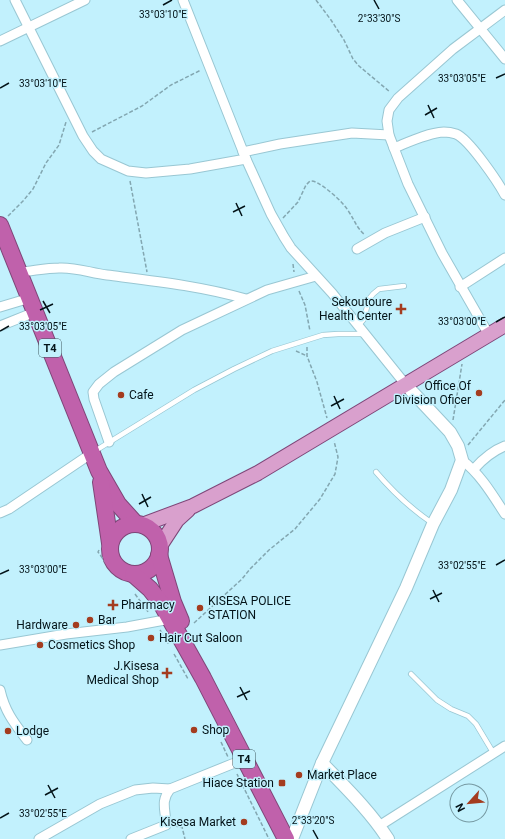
<svg xmlns="http://www.w3.org/2000/svg" width="505" height="839" font-family="Roboto,sans-serif">
  <style>
    .lines { fill: none; stroke-linecap: round; stroke-linejoin: round }
    .lane-casing { stroke: #99c7d3; stroke-width: 6 }
    .street-casing { stroke: #99c7d3; stroke-width: 11 }
    .secondary-casing { stroke: #99c7d3; stroke-width: 14 }
    .primary-casing { stroke: #7e4678; stroke-width: 16 }
    .highway-casing { stroke: #7e4678; stroke-width: 18 }
    .path { stroke: #83a7b1; stroke-width: 1.5; stroke-dasharray: 4 2; stroke-linecap: butt }
    .lane { stroke: #fff; stroke-width: 4.5 }
    .street { stroke: #fff; stroke-width: 9 }
    .secondary { stroke: #fff; stroke-width: 12 }
    .primary { stroke: #d9a0cd; stroke-width: 14 }
    .highway { stroke: #c061ab; stroke-width: 16 }
    .ticks { fill: none; stroke: #041419; stroke-width: 1.5 }
    .poi-dot { fill: #a43c1f; stroke: #c2f1fd; stroke-width: 1.5 }
    .labels { text-anchor: middle; dominant-baseline: central; stroke-width: 3; stroke-linejoin: round; paint-order: stroke }
    .shield { fill: #c2f1fd; stroke: #3d565d; stroke-width: 1 }
    .shield-label { font-size: 11px; font-weight: bold; fill: #041419 }
    .poi-label { font-size: 12px; fill: #041419; stroke: #c2f1fd; text-anchor: start }
    .ticks-label { font-size: 10px; text-anchor: middle; fill: #041419; stroke: #c2f1fd; stroke-width: 3; stroke-linejoin: round; paint-order: stroke }
  </style>
  <rect width="100%" height="100%" fill="#c2f1fd"/>
  <g class="lines">
    <defs>
      <g id="lane">
        <polyline points="358,326 364,319 369,299 373,294 379,289 404,286"/>
        <polyline points="95,451 194,390 234,369 272,351 323,335 338,334 364,334"/>
        <path d="M376,472c17,20 34,36 56,51"/>
        <polyline points="411,674 437,700 451,709 468,716 476,724 494,754"/>
      </g>
      <g id="street">
        <polyline points="15,0 83,136 93,151 101,159 128,171 146,173 190,169 246,159"/>
        <polyline points="183,0 246,159 271,214 284,237 291,248 332,293 406,385"/>
        <polyline points="457,0 505,59"/>
        <polyline points="0,41 85,0"/>
        <path d="M394,148c15,-6 33,-15 50,-16 4,0 9,1 12,2 13,5 42,48 49,61"/>
        <polyline points="243,152 280,144 352,133 389,135"/>
        <polyline points="357,249 385,233 425,217"/>
        <path d="M20,272c13,-1 26,-4 39,-4 16,-1 32,5 48,7 47,6 94,11 139,24"/>
        <polyline points="460,287 505,258"/>
        <polyline points="0,307 30,298"/>
        <polyline points="0,326 35,312"/>
        <polyline points="489,335 442,253 408,184 394,148 389,135 387,121 389,110 398,98 453,49 505,10"/>
        <polyline points="109,442 94,399 93,392 99,384 114,372 182,330 267,290 316,276"/>
        <path d="M462,460c19,15 30,34 43,54"/>
        <path d="M474,469c9,-10 18,-18 31,-23"/>
        <polyline points="0,513 9,509 92,453"/>
        <polyline points="0,645 66,634 127,627 170,619"/>
        <path d="M0,690c5,22 14,33 27,50"/>
        <polyline points="379,826 505,746"/>
        <polyline points="39,839 100,804 135,790 153,788 170,789"/>
        <path d="M131,839l35,-14c0,-15 -6,-23 4,-36l62,-25 13,-3"/>
      </g>
      <g id="secondary">
        <path d="M322,763c23,24 48,48 66,76"/>
        <polyline points="292,839 322,763 406,588 433,524 451,490 462,460 458,446 450,432 406,385"/>
      </g>
      <g id="primary">
        <polyline points="142,525 193,506 258,473 505,325"/>
        <polyline points="160,546 177,520 188,510"/>
      </g>
      <g id="highway">
        <polyline points="0,225 99,471 118,504 136,524"/>
        <polyline points="101,482 110,543"/>
        <circle cx="135" cy="549" r="25"/>
        <polyline points="159,555 173,602 181,621"/>
        <polyline points="133,574 150,589 161,603 203,678 286,839"/>
      </g>
    </defs>
    <use href="#lane" class="lane-casing"/>
    <use href="#street" class="street-casing"/>
    <use href="#secondary" class="secondary-casing"/>
    <use href="#primary" class="primary-casing"/>
    <use href="#highway" class="highway-casing"/>
    <g class="path">
      <polyline points="316,0 331,20 344,40 353,59 359,66 390,92"/>
      <polyline points="92,132 142,106 171,85 201,70"/>
      <polyline points="130,181 147,272"/>
      <polyline points="8,216 23,201 33,189 46,163 59,145 66,122"/>
      <path d="M283,218l15,-16 8,-17 4,-4c6,0 9,3 14,6 9,7 19,15 25,25 6,9 7,15 16,23"/>
      <polyline points="293,264 294,272"/>
      <polyline points="299,291 305,305 310,331"/>
      <polyline points="307,347 307,356 317,382 327,418"/>
      <polyline points="296,351 307,356"/>
      <polyline points="453,420 462,364"/>
      <polyline points="468,445 505,400"/>
      <polyline points="99,550 98,552 109,567 121,577"/>
      <polyline points="135,594 149,613"/>
      <polyline points="194,623 242,579 250,569 269,550 295,529 320,499 335,474 338,457 334,441"/>
      <polyline points="160,630 169,645"/>
      <polyline points="174,654 188,679"/>
      <polyline points="221,742 228,757"/>
      <polyline points="237,774 269,839"/>
      <polyline points="174,826 182,827 185,839"/>
    </g>
    <use href="#lane" class="lane"/>
    <use href="#street" class="street"/>
    <use href="#secondary" class="secondary"/>
    <use href="#primary" class="primary"/>
    <use href="#highway" class="highway"/>
  </g>
  <path class="ticks" d="M374,0l5,9M163,5l9,-5M496,78l9,-4M0,88l9,-5M428,105l6,13M425,115l12,-7M236,203l6,13M233,212l12,-6M43,301l7,12M40,310l13,-6M496,322l9,-5M0,331l9,-5M334,396l6,13M331,406l13,-7M142,494l6,13M139,504l12,-7M496,565l9,-5M0,574l9,-4M433,590l6,12M430,599l12,-6M240,687l7,13M237,697l13,-6M48,785l7,13M45,795l13,-7M0,818l9,-5M313,830l5,9"/>
  <g class="poi-dot">
    <path d="M399 303h4v4h4v4h-4v4h-4v-4h-4v-4h4z"/>
    <circle cx="479" cy="393" r="4"/>
    <circle cx="121" cy="395" r="4"/>
    <path d="M111 599h4v4h4v4h-4v4h-4v-4h-4v-4h4z"/>
    <circle cx="200" cy="608" r="4"/>
    <circle cx="90" cy="620" r="4"/>
    <circle cx="76" cy="625" r="4"/>
    <circle cx="151" cy="638" r="4"/>
    <circle cx="40" cy="645" r="4"/>
    <path d="M165 667h4v4h4v4h-4v4h-4v-4h-4v-4h4z"/>
    <circle cx="194" cy="730" r="4"/>
    <circle cx="8" cy="731" r="4"/>
    <circle cx="299" cy="775" r="4"/>
    <rect x="278" y="779" width="8" height="8" rx="2"/>
    <circle cx="244" cy="822" r="4"/>
  </g>
  <g class="labels">
    <g class="shield">
      <rect x="39" y="339" width="22" height="18" rx="3"/>
      <rect x="233" y="750" width="22" height="18" rx="3"/>
    </g>
    <g class="shield-label">
      <text x="50" y="348">T4</text>
      <text x="244" y="759">T4</text>
    </g>
    <g class="poi-label">
      <text x="392" y="302" text-anchor="end">Sekoutoure<tspan x="392" dy="14">Health Center</tspan></text>
      <text x="471" y="386" text-anchor="end">Office Of<tspan x="471" dy="14">Division Oficer</tspan></text>
      <text x="129" y="395">Cafe</text>
      <text x="208" y="601">KISESA POLICE<tspan x="208" dy="14">STATION</tspan></text>
      <text x="121" y="605">Pharmacy</text>
      <text x="98" y="620">Bar</text>
      <text x="68" y="625" text-anchor="end">Hardware</text>
      <text x="159" y="638">Hair Cut Saloon</text>
      <text x="48" y="645">Cosmetics Shop</text>
      <text x="159" y="666" text-anchor="end">J.Kisesa<tspan x="159" dy="14">Medical Shop</tspan></text>
      <text x="202" y="730">Shop</text>
      <text x="16" y="731">Lodge</text>
      <text x="307" y="775">Market Place</text>
      <text x="274" y="783" text-anchor="end">Hiace Station</text>
      <text x="236" y="822" text-anchor="end">Kisesa Market</text>
    </g>
  </g>
  <g class="ticks-label">
    <text x="163" y="18">33°03'10"E</text>
    <text x="379" y="22">2°33'30"S</text>
    <text x="462" y="82">33°03'05"E</text>
    <text x="43" y="87">33°03'10"E</text>
    <text x="462" y="325">33°03'00"E</text>
    <text x="43" y="330">33°03'05"E</text>
    <text x="462" y="569">33°02'55"E</text>
    <text x="43" y="573">33°03'00"E</text>
    <text x="43" y="817">33°02'55"E</text>
    <text x="313" y="824">2°33'20"S</text>
  </g>
  <g transform="translate(469 803) rotate(243)"><circle r="19" fill="#c2f1fd" stroke="#7699a2"/>
  <path d="M0-3L7 15L0 10L-7 15Z" fill="#a43c1f"/>
  <text y="-6" font-size="11" font-weight="bold" text-anchor="middle" fill="#041419">N</text>
  </g>
</svg>
